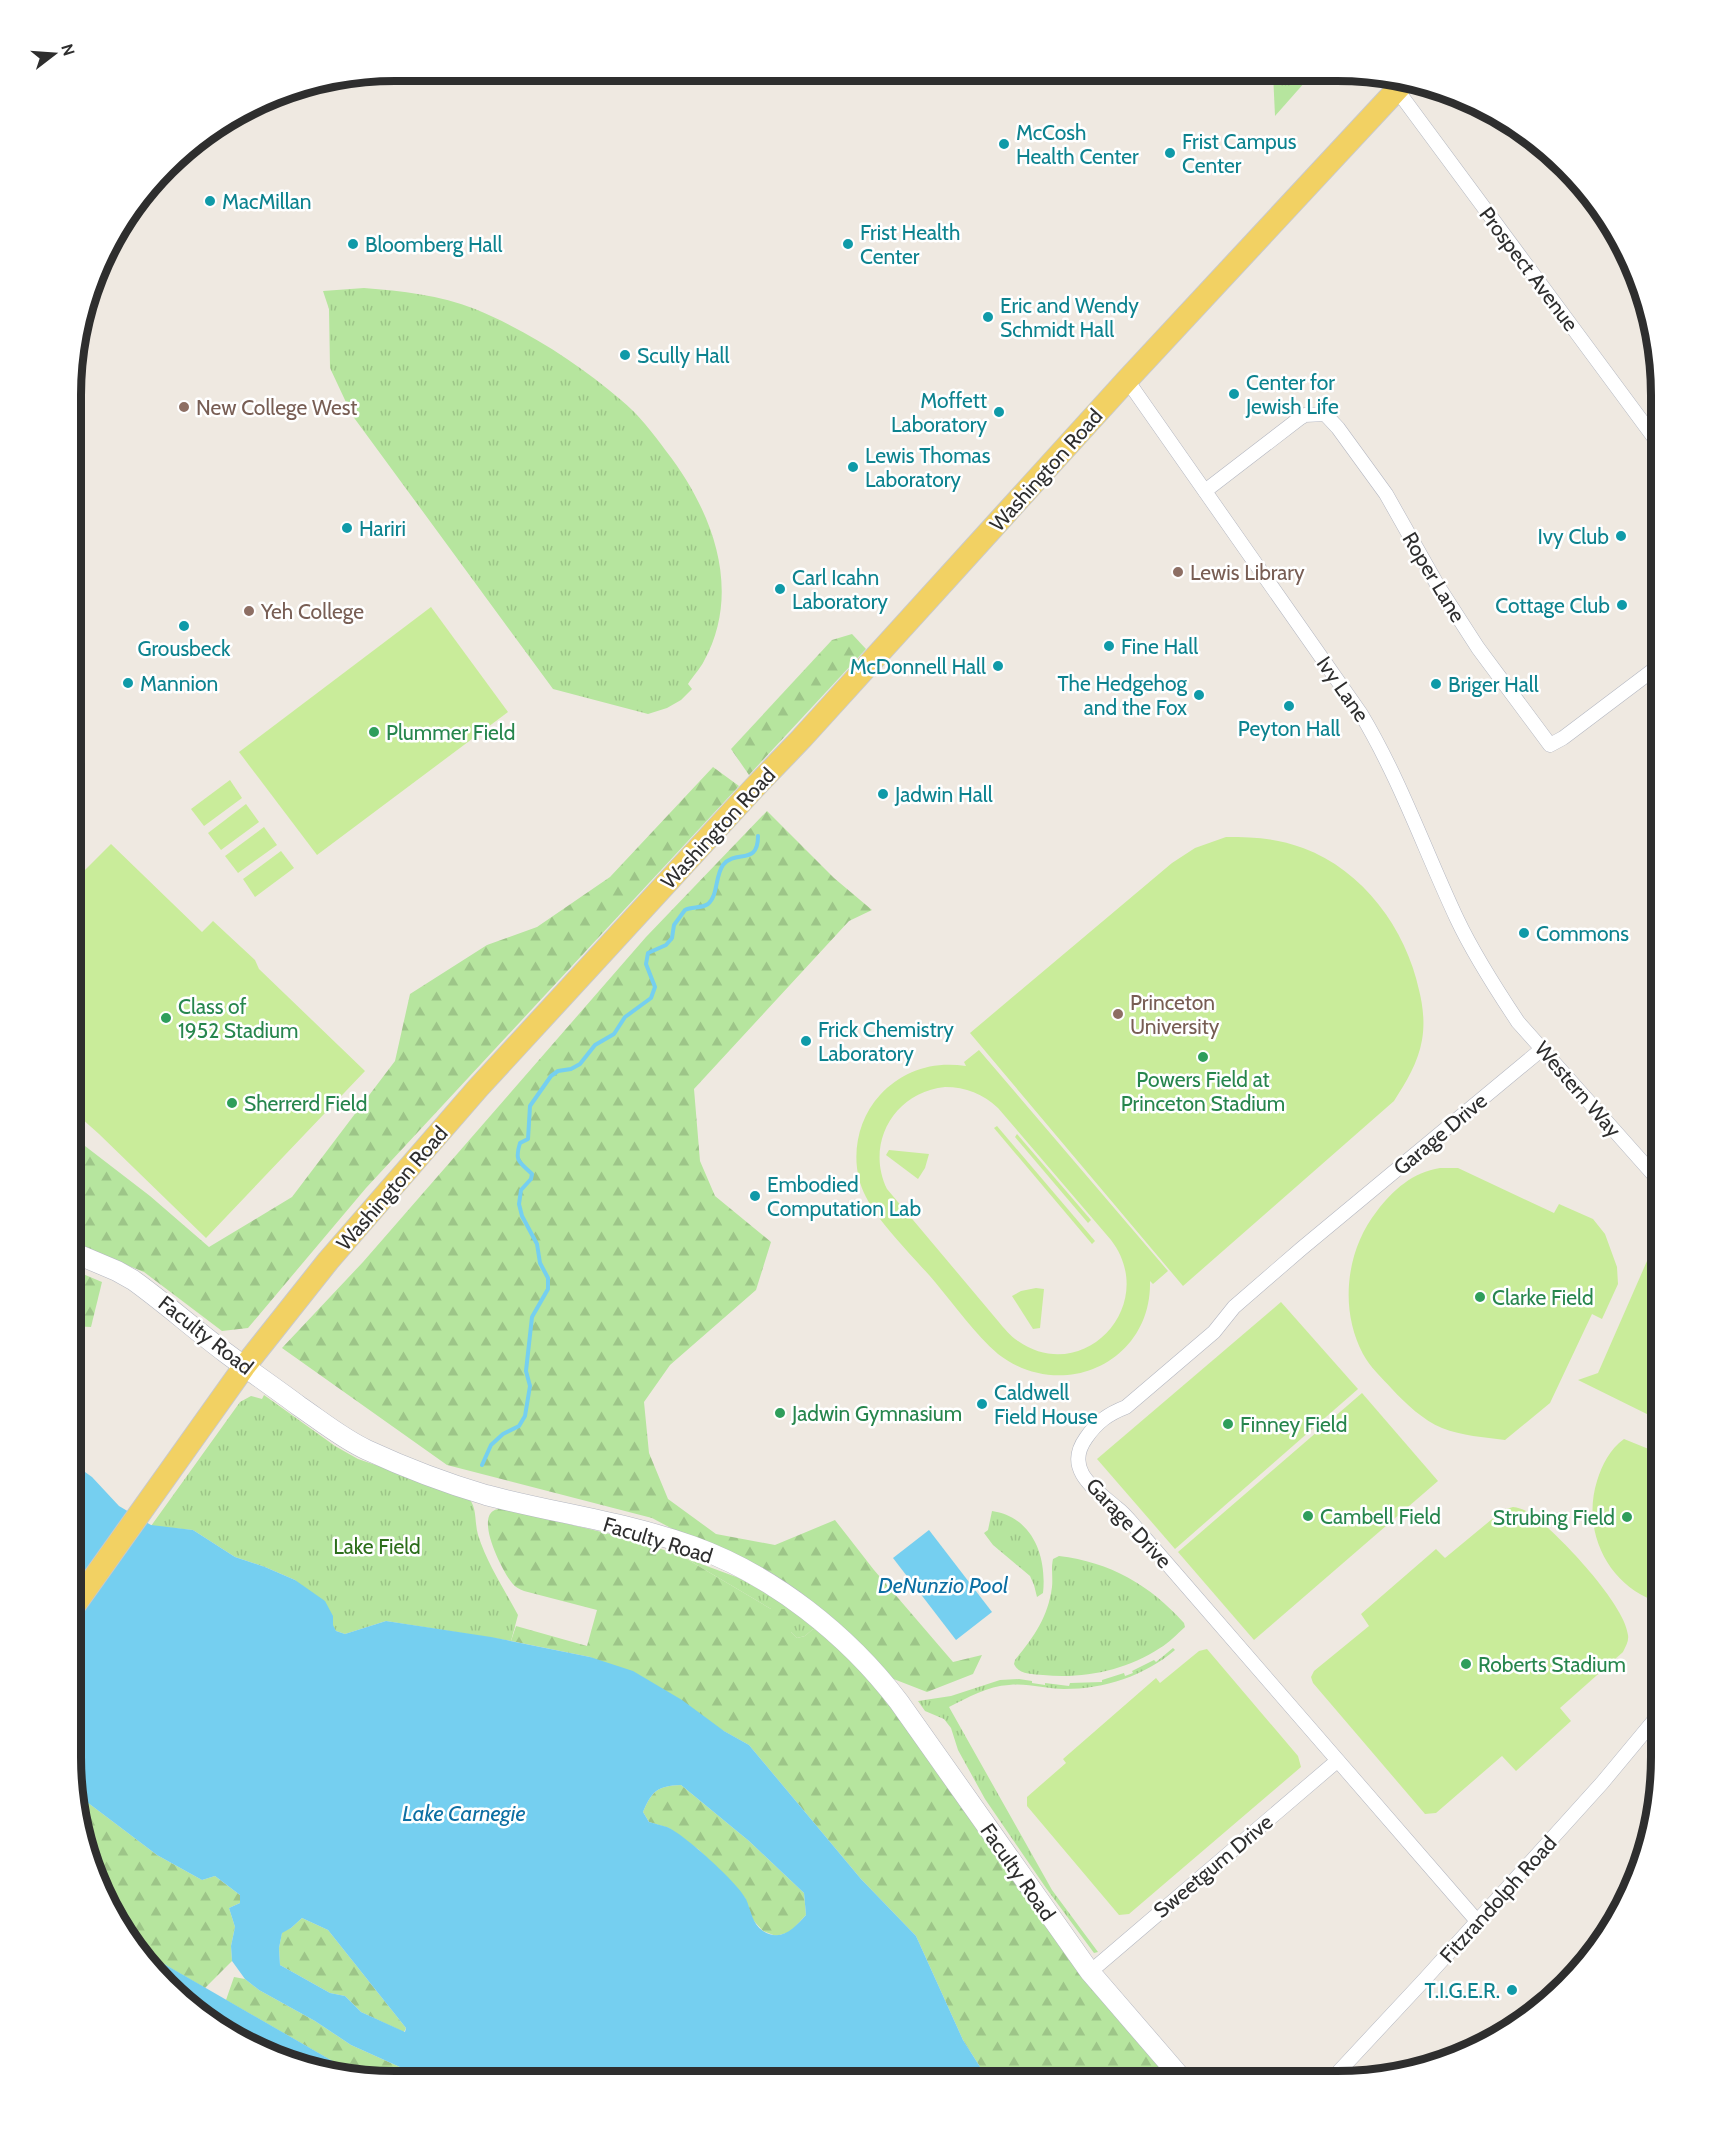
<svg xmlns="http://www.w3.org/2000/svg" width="1732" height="2152" font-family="Cabin,sans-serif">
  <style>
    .grass { fill: url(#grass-tufts) }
    .forest { fill: url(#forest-firs) }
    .pitch { fill: #c9ec9a; fill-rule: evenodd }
    .water { fill: #75cff0; fill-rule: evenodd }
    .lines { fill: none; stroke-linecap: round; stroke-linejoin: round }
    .stream { stroke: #75cff0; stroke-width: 4 }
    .street-casing { stroke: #b4b7c1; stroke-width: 15 }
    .secondary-casing { stroke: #b4b7c1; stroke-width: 21 }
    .primary-casing { stroke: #c9c9c9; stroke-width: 24 }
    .street { stroke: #fff; stroke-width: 14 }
    .secondary { stroke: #fff; stroke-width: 20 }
    .primary { stroke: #f2d163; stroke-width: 22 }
    .culture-dot { fill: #0f9aa8; stroke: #fff; stroke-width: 2 }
    .education-dot { fill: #8d6e63; stroke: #fff; stroke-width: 2 }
    .leisure-dot { fill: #2e9e5b; stroke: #fff; stroke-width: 2 }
    .labels { text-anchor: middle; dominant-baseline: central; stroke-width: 5; stroke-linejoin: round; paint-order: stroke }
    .culture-label { font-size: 21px; fill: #0d838f; stroke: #fff; text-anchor: start }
    .street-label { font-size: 21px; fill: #2e2e2e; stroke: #fff }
    .education-label { font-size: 21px; fill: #785e54; stroke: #fff; text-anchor: start }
    .leisure-label { font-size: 21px; fill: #27864d; stroke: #fff; text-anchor: start }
    .park-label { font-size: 21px; fill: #2c6e1b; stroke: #fff }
    .water-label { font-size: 22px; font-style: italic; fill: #0d6fa3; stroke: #fff }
    .rim { fill: none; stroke: #2e2e2e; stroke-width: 8 }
  </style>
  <defs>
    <pattern id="grass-tufts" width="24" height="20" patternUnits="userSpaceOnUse" patternTransform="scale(1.5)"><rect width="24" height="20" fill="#b6e59e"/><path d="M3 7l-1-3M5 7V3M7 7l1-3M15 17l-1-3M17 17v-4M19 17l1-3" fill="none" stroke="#9dc588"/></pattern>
    <pattern id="forest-firs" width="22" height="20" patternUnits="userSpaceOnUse" patternTransform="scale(1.5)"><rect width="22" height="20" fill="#b6e59e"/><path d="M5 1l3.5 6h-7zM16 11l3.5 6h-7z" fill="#9dc588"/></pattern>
  </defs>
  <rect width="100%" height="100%" fill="#efe9e1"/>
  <g class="grass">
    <polygon points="1273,73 1313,73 1275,116"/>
    <path d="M364,288c38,3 76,7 111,21 53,22 103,54 146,91 17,14 32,33 45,51 46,59 77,139 38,210 -4,8 -11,15 -16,23l4,5 -11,11 -14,8 -19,6 -95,-25 -201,-274 -22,-47 -1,-59 -6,-18z"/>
    <path d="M264,1395l71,51 23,13 108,37c12,9 8,25 12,39 9,28 26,54 40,80l-7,26 -125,-20 -41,13 -9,-3 -41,-51 -30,-13 -30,-10 -42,-27 -42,-4 89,-124 11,-6 11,3z"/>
    <path d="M992,1511c41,6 55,46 51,82l-6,4 -3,-12 -4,-9 -37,-31 -9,-12 4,-3z"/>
    <path d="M1059,1556c51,6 91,29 125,67l1,4c-8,7 -16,16 -25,21 -35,23 -77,31 -117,27 -11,-1 -24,0 -29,-11l1,-4c19,-23 33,-43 37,-73 1,-9 -1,-19 1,-28z"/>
    <polygon points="685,1558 739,1578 776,1599 822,1631 813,1629 805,1636 797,1638 791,1632 788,1609 771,1609"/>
    <path d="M1173,1648l2,2c-31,26 -70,39 -111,39 -18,0 -36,-6 -55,-4 -21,1 -42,13 -60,22l103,183 46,62 -4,1 -48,-65 -61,-89 -27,-49 -7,-22 -7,-9 -19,-8 -7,-10 33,-5 49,-16 19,-1 13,2v2l13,2v-2l24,3 1,-3 32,-1v-2l22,-7 1,3 8,-3 -1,-2 22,-11 2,2z"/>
  </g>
  <g class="forest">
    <polygon points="852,634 866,649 749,775 731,749 832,640"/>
    <polygon points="713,767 739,786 366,1188 248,1328 222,1331 144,1272 72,1243 72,1136 150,1196 209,1247 292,1197 395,1061 410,994 487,945 537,927 610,877"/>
    <polygon points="767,811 834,878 872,910 849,921 694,1089 700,1161 715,1196 771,1242 756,1290 670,1365 644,1402 649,1453 668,1499 716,1534 775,1545 835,1520 874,1570 953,1662 982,1655 973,1674 927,1692 891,1678 746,1568 652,1518 447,1465 282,1348 363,1262 646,937"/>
    <polygon points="71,1269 102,1282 91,1327 71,1326"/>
    <path d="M502,1508l141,34 42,16 86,51h17l7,9 -4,14 6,6 8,-2 8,-7 9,2 23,18 68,86 130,188 81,102 49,56h-184l-26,-41 -47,-104 -55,-57 -112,-134 -159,-88 -79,-16 5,-15 71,20 10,-36 -73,-19c-5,-2 -9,-4 -12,-8 -9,-11 -35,-61 -19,-72 3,-2 6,-2 9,-3z"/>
    <path d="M681,1785l68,56 55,52 2,22 -16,17 -14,4 -13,-5 -10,-11 -8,-22 -46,-48 -30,-22 -20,-6 -6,-10c9,-21 14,-26 38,-27z"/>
    <polygon points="75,1793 157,1855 202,1880 215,1876 240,1895 240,1903 229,1908 235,1927 231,1946 232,1961 205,1988 133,1946 114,1919 82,1841"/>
    <polygon points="302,1918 328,1930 406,2028 404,2032 361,2012 345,1996 330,1993 280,1965 279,1948 282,1932 291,1928"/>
    <polygon points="234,1977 245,1979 259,1990 315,2021 351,2045 431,2081 373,2081 362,2078 226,2000"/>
  </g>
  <g class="pitch">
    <polygon points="431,607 508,712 317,855 239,752"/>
    <polygon points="230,780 242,798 204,826 191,809"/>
    <polygon points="246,804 259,822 221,850 208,833"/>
    <polygon points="264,827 277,845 238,873 225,856"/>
    <path d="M1226,837c27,0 51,1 77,11 60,22 103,81 116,142 4,16 6,33 3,50 -4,23 -16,42 -28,61l-211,185 -213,-253 202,-170 23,-15z"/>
    <polygon points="111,844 202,932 213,921 255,960 259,969 365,1071 206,1238 99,1134 72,1110 72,883"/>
    <polygon points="281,851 294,868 255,897 243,879"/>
    <path d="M979,1050l189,221 -15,13 -3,-3c2,82 -89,122 -152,73 -23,-20 -43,-48 -63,-72 -21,-25 -54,-56 -69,-85 -17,-32 -11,-75 14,-102 23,-25 53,-34 86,-29l-2,-4zM945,1087c21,0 38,7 53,21l113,132c49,64 -27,147 -93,101 -8,-5 -14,-13 -20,-20l-111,-132c-22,-45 7,-97 58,-102z"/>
    <polygon points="997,1126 1095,1241 1092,1244 994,1128"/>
    <polygon points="1017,1134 1091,1220 1088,1223 1015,1137"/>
    <polygon points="889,1150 929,1154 925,1168 918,1179 886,1155"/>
    <path d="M1440,1168h18l96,45 5,-9 34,15 12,15 12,33 1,17 -16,35 -10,-5 -42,89 -45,37c-21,-3 -43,-4 -63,-12 -19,-8 -36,-24 -50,-39 -10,-11 -22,-22 -29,-35 -24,-45 -17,-104 14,-143 16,-21 36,-39 63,-43z"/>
    <polygon points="1661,1229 1661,1421 1578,1380 1598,1373"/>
    <polygon points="1036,1288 1044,1289 1040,1328 1033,1329 1012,1296 1021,1291"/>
    <polygon points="1281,1302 1358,1389 1175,1549 1097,1459"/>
    <polygon points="1362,1393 1438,1481 1254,1640 1178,1552"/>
    <path d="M1624,1439l37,15v149c-52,-15 -80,-71 -64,-122 5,-16 13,-32 27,-42z"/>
    <path d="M1513,1507c8,1 14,4 21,9 25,19 91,88 94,119 1,6 -2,11 -5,17l-63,56 11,13 -55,50 -14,-15 -66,57 -11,1 -112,-131 -2,-6 3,-6 55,-45 -8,-12 75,-65 9,9 58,-48z"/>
    <polygon points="1207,1649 1298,1756 1301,1767 1129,1914 1119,1915 1027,1806 1027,1797 1066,1763 1063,1759 1156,1678 1160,1683 1199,1651"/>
  </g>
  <g class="water">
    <path d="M71,1462l21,15 27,29 32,19 42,5 42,27 30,10 30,13 30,21 8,15v9l3,6 9,3 41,-13 105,16 99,20 43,14 49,29 42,31 25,14 112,134 55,57 47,104 26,41h-558l-80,-36 -36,-24 -56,-31 -14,-11 -13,-18 -1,-15 4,-19 -6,-19 11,-5v-8l-25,-19 -13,4 -45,-25 -82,-62 -4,-36zM681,1785l68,56 55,52 2,22c-11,12 -24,28 -43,16 -11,-7 -12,-21 -17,-32 -8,-16 -62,-65 -79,-72 -6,-2 -12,-3 -18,-5l-6,-10c9,-21 14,-26 38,-27zM302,1918l26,12 78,98 -1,4 -44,-20 -16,-16 -15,-3 -50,-28 -1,-17 3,-15 9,-5z"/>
    <polygon points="929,1530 992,1612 956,1640 893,1558"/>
    <polygon points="133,1946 362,2078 291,2064 215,2027 151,1971"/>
  </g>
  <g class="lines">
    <path class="stream" d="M482,1465l9,-20 12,-11 16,-8 6,-10 5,-30 -4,-15 6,-54 16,-28v-11l-8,-15 -3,-19 -15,-28 -3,-12 2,-14 10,-11 1,-5c-12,-12 -18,-12 -12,-31l8,-4 2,-33 21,-30 7,-5 13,-2 9,-5 15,-19 19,-11 11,-17 26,-19 4,-11 -9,-23 2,-11 18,-8 6,-7 2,-13 11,-15c7,-4 16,-1 23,-6 10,-8 7,-28 15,-39 13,-16 35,1 35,-29"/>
    <defs>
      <g id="street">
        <polyline points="1397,90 1661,447"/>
        <path d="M1127,380l234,334c39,65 64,137 96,205 17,36 39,70 61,103l143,161"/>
        <polyline points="1205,491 1300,418 1305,415 1325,414 1338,428 1386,494 1438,586 1478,648 1550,745 1563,738 1661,664"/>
        <path d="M1477,1921l-340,-392c-6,-7 -12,-15 -20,-21 -21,-18 -54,-38 -31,-70 11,-16 22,-24 40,-31l88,-75 20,-25 67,-58 241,-200"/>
        <polyline points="1090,1972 1337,1761"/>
        <polyline points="1330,2081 1425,1979 1602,1783 1661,1712"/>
      </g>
      <path id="secondary" d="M72,1252l45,19 16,9c32,23 61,49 93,73 24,18 49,35 73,53 22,15 44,33 68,44 39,18 78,33 119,45 68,18 140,27 206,51 81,29 156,89 207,156l191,270 94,109"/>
      <polyline id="primary" points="71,1610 244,1367 328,1261 478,1088 754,788 801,739 1127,380 1406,80"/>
    </defs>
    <use href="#street" class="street-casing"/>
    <use href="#secondary" class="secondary-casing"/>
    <use href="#primary" class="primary-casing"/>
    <use href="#street" class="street"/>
    <use href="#secondary" class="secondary"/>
    <use href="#primary" class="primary"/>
  </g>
  <g class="culture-dot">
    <circle cx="1004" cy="144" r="6"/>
    <circle cx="1170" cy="153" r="6"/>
    <circle cx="210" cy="201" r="6"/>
    <circle cx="353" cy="244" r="6"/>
    <circle cx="848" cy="244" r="6"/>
    <circle cx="988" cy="317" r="6"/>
    <circle cx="625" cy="355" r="6"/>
    <circle cx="1234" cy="394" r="6"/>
    <circle cx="999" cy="412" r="6"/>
    <circle cx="853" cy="467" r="6"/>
    <circle cx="347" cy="528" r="6"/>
    <circle cx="1621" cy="536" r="6"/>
    <circle cx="780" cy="589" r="6"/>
    <circle cx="1622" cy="605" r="6"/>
    <circle cx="184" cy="626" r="6"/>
    <circle cx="1109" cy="646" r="6"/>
    <circle cx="998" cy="666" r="6"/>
    <circle cx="128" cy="683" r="6"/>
    <circle cx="1436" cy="684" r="6"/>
    <circle cx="1199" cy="695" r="6"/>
    <circle cx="1289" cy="706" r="6"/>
    <circle cx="883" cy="794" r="6"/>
    <circle cx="1524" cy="933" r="6"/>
    <circle cx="806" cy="1041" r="6"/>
    <circle cx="755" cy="1196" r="6"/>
    <circle cx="982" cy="1404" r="6"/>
    <circle cx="1512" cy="1990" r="6"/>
  </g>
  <g class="education-dot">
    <circle cx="184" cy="407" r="6"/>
    <circle cx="1178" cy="572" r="6"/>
    <circle cx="249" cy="611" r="6"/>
    <circle cx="1118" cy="1014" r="6"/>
  </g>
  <g class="leisure-dot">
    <circle cx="374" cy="732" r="6"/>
    <circle cx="166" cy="1018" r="6"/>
    <circle cx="1203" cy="1057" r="6"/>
    <circle cx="232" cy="1103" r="6"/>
    <circle cx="1480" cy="1297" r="6"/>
    <circle cx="780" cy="1413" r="6"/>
    <circle cx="1228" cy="1424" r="6"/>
    <circle cx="1308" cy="1516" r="6"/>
    <circle cx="1627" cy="1517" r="6"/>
    <circle cx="1466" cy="1664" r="6"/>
  </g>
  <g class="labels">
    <g class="culture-label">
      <text x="1016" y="132">McCosh<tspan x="1016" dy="24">Health Center</tspan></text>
      <text x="1182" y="141">Frist Campus<tspan x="1182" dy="24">Center</tspan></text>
      <text x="222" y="201">MacMillan</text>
      <text x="860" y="232">Frist Health<tspan x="860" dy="24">Center</tspan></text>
      <text x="365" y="244">Bloomberg Hall</text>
      <text x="1000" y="305">Eric and Wendy<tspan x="1000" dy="24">Schmidt Hall</tspan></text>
      <text x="637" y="355">Scully Hall</text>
      <text x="1246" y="382">Center for<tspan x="1246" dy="24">Jewish Life</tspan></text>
      <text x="987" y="400" text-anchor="end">Moffett<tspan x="987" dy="24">Laboratory</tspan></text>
      <text x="865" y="455">Lewis Thomas<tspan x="865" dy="24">Laboratory</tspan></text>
      <text x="359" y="528">Hariri</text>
      <text x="1609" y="536" text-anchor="end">Ivy Club</text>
      <text x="792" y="577">Carl Icahn<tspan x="792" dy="24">Laboratory</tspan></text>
      <text x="1610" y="605" text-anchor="end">Cottage Club</text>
      <text x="1121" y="646">Fine Hall</text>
      <text x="184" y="648" text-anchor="middle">Grousbeck</text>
      <text x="986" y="666" text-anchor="end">McDonnell Hall</text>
      <text x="140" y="683">Mannion</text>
      <text x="1187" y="683" text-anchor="end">The Hedgehog<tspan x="1187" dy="24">and the Fox</tspan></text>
      <text x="1448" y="684">Briger Hall</text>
      <text x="1289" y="728" text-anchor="middle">Peyton Hall</text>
      <text x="895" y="794">Jadwin Hall</text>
      <text x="1536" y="933">Commons</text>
      <text x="818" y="1029">Frick Chemistry<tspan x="818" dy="24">Laboratory</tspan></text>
      <text x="767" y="1184">Embodied<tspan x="767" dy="24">Computation Lab</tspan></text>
      <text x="994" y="1392">Caldwell<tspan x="994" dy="24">Field House</tspan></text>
      <text x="1500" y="1990" text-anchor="end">T.I.G.E.R.</text>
    </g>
    <g class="street-label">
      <text transform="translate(1529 269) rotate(53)">Prospect Avenue</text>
      <text transform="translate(1046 470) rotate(-48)">Washington Road</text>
      <text transform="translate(1434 577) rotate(59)">Roper Lane</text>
      <text transform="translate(1343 689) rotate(55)">Ivy Lane</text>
      <text transform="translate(718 828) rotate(-47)">Washington Road</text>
      <text transform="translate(1578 1089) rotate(49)">Western Way</text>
      <text transform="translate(1440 1134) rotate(-40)">Garage Drive</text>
      <text transform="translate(392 1188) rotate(-49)">Washington Road</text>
      <text transform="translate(206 1335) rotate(38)">Faculty Road</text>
      <text transform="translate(1129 1523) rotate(47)">Garage Drive</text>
      <text transform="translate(658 1540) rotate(17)">Faculty Road</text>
      <text transform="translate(1213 1866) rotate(-40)">Sweetgum Drive</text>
      <text transform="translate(1018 1872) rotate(55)">Faculty Road</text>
      <text transform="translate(1498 1899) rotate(-48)">Fitzrandolph Road</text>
    </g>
    <g class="education-label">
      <text x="196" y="407">New College West</text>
      <text x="1190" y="572">Lewis Library</text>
      <text x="261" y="611">Yeh College</text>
      <text x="1130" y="1002">Princeton<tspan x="1130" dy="24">University</tspan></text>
    </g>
    <g class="leisure-label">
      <text x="386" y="732">Plummer Field</text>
      <text x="178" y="1006">Class of<tspan x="178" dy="24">1952 Stadium</tspan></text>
      <text x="1203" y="1079" text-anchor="middle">Powers Field at<tspan x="1203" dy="24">Princeton Stadium</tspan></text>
      <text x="244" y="1103">Sherrerd Field</text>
      <text x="1492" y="1297">Clarke Field</text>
      <text x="792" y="1413">Jadwin Gymnasium</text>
      <text x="1240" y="1424">Finney Field</text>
      <text x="1320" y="1516">Cambell Field</text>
      <text x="1615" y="1517" text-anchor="end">Strubing Field</text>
      <text x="1478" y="1664">Roberts Stadium</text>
    </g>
    <g class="park-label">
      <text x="377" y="1546">Lake Field</text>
    </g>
    <g class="water-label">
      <text x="943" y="1585">DeNunzio Pool</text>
      <text x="464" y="1813">Lake Carnegie</text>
    </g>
  </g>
  <path d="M0 0H1732V2152H0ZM395 81H1337A314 314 0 0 1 1651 395V1757A314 314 0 0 1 1337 2071H395A314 314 0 0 1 81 1757V395A314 314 0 0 1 395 81Z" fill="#fff" fill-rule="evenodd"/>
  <path class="rim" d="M395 81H1337A314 314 0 0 1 1651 395V1757A314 314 0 0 1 1337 2071H395A314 314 0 0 1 81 1757V395A314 314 0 0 1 395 81Z"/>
  <g transform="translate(54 54) rotate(73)" stroke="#ffffff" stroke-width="4.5" paint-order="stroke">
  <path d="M0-4.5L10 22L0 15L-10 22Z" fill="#2e2e2e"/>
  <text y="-9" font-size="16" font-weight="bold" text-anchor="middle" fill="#2e2e2e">N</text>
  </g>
</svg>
